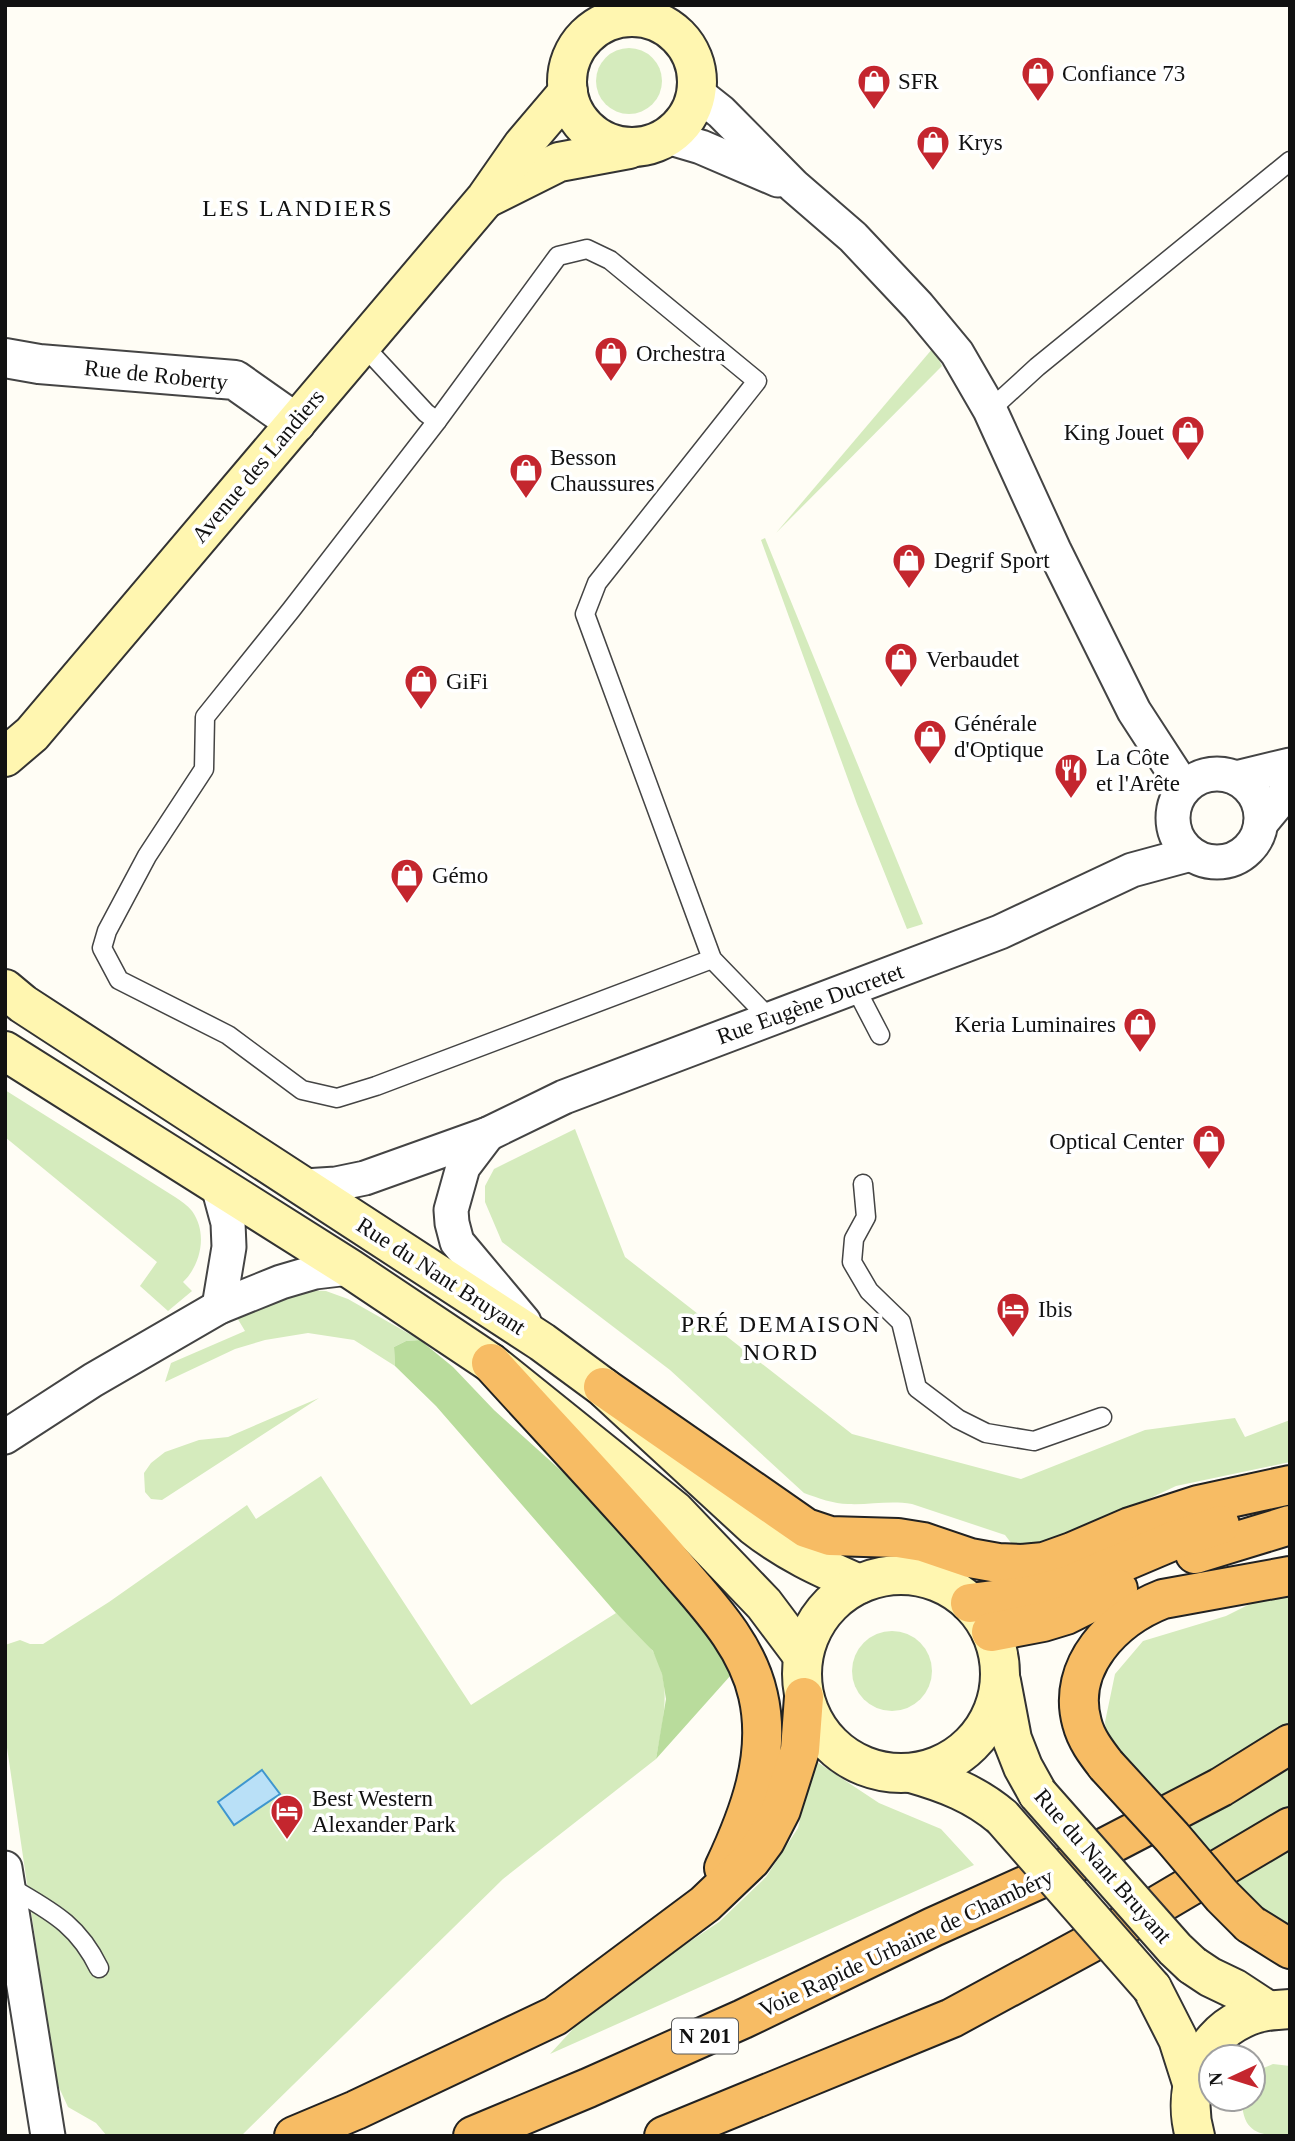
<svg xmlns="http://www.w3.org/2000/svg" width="1295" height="2141" font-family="'Times New Roman',serif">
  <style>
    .green { fill: #d5ebbd }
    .forest { fill: #b9dc9c }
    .water { fill: #b9e0f7; stroke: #3f96cf; stroke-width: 2 }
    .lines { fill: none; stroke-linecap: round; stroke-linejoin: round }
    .service-casing { stroke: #444; stroke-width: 21 }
    .minor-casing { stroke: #444; stroke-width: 37 }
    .tertiary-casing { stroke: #444; stroke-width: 42 }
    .secondary-casing { stroke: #333; stroke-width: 42 }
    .trunk-casing { stroke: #222; stroke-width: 42 }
    .service { stroke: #fff; stroke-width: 18 }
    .minor { stroke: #fff; stroke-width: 33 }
    .tertiary { stroke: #fff; stroke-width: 38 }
    .secondary { stroke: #fff6b0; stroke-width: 38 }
    .trunk { stroke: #f7bc64; stroke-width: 38 }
    .secondary-bridge-casing { stroke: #333; stroke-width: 42; stroke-linecap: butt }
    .trunk-bridge-casing { stroke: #222; stroke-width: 42; stroke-linecap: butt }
    .secondary-bridge { stroke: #fff6b0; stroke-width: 38 }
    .trunk-bridge { stroke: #f7bc64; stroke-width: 38 }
    .labels { text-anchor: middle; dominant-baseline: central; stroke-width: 7; stroke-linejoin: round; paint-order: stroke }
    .shield { fill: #fff; stroke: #585858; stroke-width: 2 }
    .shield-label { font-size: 21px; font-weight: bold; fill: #111 }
    .poi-label { font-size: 23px; fill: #111; stroke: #fff; text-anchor: start }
    .street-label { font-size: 23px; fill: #111; stroke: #fff }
    .neighbourhood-label { font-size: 24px; letter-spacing: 2px; fill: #111; stroke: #fff }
  </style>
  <rect width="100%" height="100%" fill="#fffdf5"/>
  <g class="green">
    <circle cx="629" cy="81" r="33"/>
    <polygon points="933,348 942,366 776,533"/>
    <polygon points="765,538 923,924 907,929 857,804 761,540"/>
    <path d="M5,1090l170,107c6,4 12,8 17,14 16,22 9,54 -9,71l9,9 -24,20 -28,-25 17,-24 -152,-125z"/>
    <path d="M575,1129l50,128 227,177 169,45 124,-49 90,-12 10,19 45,-17v42l-114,24 -89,42 -45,18 -27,2 -10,-13 -93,-31c-22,-4 -42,1 -64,0 -14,0 -30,-6 -44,-11l-134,-123 -168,-128 -17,-40v-16l9,-17z"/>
    <polygon points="304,1290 326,1291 348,1299 420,1340 406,1341 394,1347 395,1366 354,1340 308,1333 265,1340 235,1349 165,1382 171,1363 245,1331 236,1316"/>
    <polygon points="319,1398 162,1500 151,1499 145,1492 144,1473 151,1463 165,1452 199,1440 228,1437"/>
    <path d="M321,1476l150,229 145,-92c11,11 30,26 38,40 19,34 8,70 2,106l-153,120 -262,257h-134l-11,-13 -28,-16 -12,-26 -51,-347v-89l15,-5 10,4h13l66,-42 138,-97 9,14z"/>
    <polygon points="1290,1584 1290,1935 1154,1805 1108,1752 1105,1722 1115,1674 1143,1641 1226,1616"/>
    <circle cx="892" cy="1671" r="40"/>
    <polygon points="814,1760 879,1803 941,1829 974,1865 550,2054 595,2005 719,1922 766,1877 798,1828"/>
    <path d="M1273,2064l17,2v70c-29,0 -48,-2 -48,-37h11v-24l8,-6z"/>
  </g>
  <polygon class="forest" points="420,1340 453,1367 494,1410 618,1522 713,1635 731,1675 656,1759 666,1699 662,1674 653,1651 616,1613 436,1406 395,1366 394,1347 406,1341"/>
  <polygon class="water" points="262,1770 280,1794 234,1825 218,1802"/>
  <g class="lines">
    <defs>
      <g id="service">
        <polyline points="362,344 426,413 437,421 558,256 587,249 610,260 757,381 597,583 585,614 712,959 769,1018"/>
        <polyline points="990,410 1037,367 1290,161"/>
        <polyline points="437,421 291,610 205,717 204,769 147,856 107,931 102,948 119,980 228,1035 302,1090 337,1098 376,1086 712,959"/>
        <polyline points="855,987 880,1035"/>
        <polyline points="863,1184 866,1217 854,1239 852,1262 869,1291 901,1322 917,1388 958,1419 986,1433 1034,1441 1102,1417"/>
        <path d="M8,1886c42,25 69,37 91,82"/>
      </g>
      <g id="minor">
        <polyline points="697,93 721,112 794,186 853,237 918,306 957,353 990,410 1054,550 1134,711 1184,788"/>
        <polyline points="667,137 701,147 778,180"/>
        <circle cx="1217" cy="818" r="44"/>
        <polyline points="1236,778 1290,765"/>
        <polyline points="1261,823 1290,788"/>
        <polyline points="488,1134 463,1167 451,1210 452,1223 457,1242 524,1322"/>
        <polyline points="218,1186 228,1223 229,1247 219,1307"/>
        <polyline points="304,1186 336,1184 365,1178 488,1134 564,1097 1000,932 1132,870 1191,854"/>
        <polyline points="5,1437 93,1380 219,1307 281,1282 315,1272 349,1268"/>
        <polyline points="5,1868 48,2136"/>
      </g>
      <polyline id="tertiary" points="5,358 39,364 235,380 296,423"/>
      <g id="secondary">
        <circle cx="632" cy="82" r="65"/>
        <polyline points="489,197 559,162 629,149"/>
        <polyline points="5,757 32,734 486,198 523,145 568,92"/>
        <path d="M5,989l18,15 519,338 61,45 151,139c33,26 66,41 105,58"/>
        <polyline points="5,1051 349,1268 491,1363 674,1510 764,1604 803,1656"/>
        <circle cx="901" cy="1674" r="99"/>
        <polyline points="1001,1681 1012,1739 1023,1767 1038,1794"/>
        <path d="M911,1773c35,10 64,21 91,44"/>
        <polyline points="1192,1965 1210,1977 1235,1989 1267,2010"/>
        <polyline points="1152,1988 1178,2039 1192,2083"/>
        <path d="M1195,2136c-13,-44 4,-97 47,-117 15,-8 31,-9 48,-10"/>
      </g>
      <g id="trunk">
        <path d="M491,1363c59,65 120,129 178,196 34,41 77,82 89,136 14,60 -9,120 -34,173"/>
        <polyline points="603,1387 806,1528 830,1536 898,1538 923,1542 970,1558 998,1563 1022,1564 1044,1562 1072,1552 1130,1527 1198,1505 1290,1485"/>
        <polyline points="1195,1554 1290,1525"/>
        <polyline points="970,1603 1033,1595 1069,1585 1175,1540 1220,1525"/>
        <polyline points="991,1632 1043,1622 1066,1615 1118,1589"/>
        <path d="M1106,1765c-10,-13 -20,-26 -24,-42 -16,-57 32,-105 81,-124l127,-23"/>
        <polyline points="1250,1924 1290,1949"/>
        <polyline points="294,2136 356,2110 555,2016 705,1904 751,1860 765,1841 781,1810 800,1750 804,1697"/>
        <polyline points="473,2136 588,2088 743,2019 933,1927 1071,1865 1221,1787 1290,1744"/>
        <polyline points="664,2136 952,2018 1131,1921 1290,1827"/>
      </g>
    </defs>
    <use href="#service" class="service-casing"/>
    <use href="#minor" class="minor-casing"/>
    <use href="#tertiary" class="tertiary-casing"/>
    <use href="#secondary" class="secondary-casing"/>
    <use href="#trunk" class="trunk-casing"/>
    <use href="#service" class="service"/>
    <use href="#minor" class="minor"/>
    <use href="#tertiary" class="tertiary"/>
    <use href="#secondary" class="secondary"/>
    <use href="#trunk" class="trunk"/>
    <defs>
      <g id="secondary-bridge">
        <polyline points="1038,1794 1175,1949 1192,1965"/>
        <polyline points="1002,1817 1152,1988"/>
      </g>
      <polyline id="trunk-bridge" points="1106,1765 1172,1837 1222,1896 1250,1924"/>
    </defs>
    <use href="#secondary-bridge" class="secondary-bridge-casing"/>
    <use href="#trunk-bridge" class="trunk-bridge-casing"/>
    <use href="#secondary-bridge" class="secondary-bridge"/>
    <use href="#trunk-bridge" class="trunk-bridge"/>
  </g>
  <defs>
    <symbol id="shop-pin" viewBox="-11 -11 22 30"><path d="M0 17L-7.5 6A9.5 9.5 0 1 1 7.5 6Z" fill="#c4262e" stroke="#fff"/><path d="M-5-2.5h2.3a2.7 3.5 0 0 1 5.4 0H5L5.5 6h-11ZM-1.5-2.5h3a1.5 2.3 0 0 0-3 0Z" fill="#fff"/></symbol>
    <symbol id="restaurant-pin" viewBox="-11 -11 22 30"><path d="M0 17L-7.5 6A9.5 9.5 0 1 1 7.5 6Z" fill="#c4262e" stroke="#fff"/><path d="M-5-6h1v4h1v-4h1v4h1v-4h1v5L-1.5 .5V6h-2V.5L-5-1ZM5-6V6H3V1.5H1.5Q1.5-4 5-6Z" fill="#fff"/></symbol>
    <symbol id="hotel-pin" viewBox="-11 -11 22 30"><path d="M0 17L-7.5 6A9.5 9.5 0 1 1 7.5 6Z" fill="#c4262e" stroke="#fff"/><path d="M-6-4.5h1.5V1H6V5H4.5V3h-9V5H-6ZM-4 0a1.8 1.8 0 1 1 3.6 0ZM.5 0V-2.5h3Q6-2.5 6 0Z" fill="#fff"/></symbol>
  </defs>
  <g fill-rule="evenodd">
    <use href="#shop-pin" x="1019" y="54" width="38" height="52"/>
    <use href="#shop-pin" x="855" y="62" width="38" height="52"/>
    <use href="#shop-pin" x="914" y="123" width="38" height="52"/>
    <use href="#shop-pin" x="592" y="334" width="38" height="52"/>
    <use href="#shop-pin" x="1169" y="413" width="38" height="52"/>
    <use href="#shop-pin" x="507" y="451" width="38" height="52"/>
    <use href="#shop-pin" x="890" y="541" width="38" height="52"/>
    <use href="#shop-pin" x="882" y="640" width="38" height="52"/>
    <use href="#shop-pin" x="402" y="662" width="38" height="52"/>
    <use href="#shop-pin" x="911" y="717" width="38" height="52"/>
    <use href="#restaurant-pin" x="1052" y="751" width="38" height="52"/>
    <use href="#shop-pin" x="388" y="856" width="38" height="52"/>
    <use href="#shop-pin" x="1121" y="1005" width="38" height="52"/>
    <use href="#shop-pin" x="1190" y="1122" width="38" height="52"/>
    <use href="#hotel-pin" x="994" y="1290" width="38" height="52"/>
    <use href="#hotel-pin" x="268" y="1792" width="38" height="52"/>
  </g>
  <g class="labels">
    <rect class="shield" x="672" y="2018.5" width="66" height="35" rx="5"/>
    <g class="shield-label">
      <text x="705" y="2036">N 201</text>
    </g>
    <g class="poi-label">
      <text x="1062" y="73">Confiance 73</text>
      <text x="898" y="81">SFR</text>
      <text x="958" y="142">Krys</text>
      <text x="636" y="353">Orchestra</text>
      <text x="1164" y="432" text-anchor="end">King Jouet</text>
      <text x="550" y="457">Besson<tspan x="550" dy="26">Chaussures</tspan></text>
      <text x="934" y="560">Degrif Sport</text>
      <text x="926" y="659">Verbaudet</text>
      <text x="446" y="681">GiFi</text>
      <text x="954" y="723">Générale<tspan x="954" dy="26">d'Optique</tspan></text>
      <text x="1096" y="757">La Côte<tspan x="1096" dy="26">et l'Arête</tspan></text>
      <text x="432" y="875">Gémo</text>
      <text x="1116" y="1024" text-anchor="end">Keria Luminaires</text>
      <text x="1184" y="1141" text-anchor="end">Optical Center</text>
      <text x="1038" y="1309">Ibis</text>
      <text x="312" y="1798">Best Western<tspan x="312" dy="26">Alexander Park</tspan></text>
    </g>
    <g class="street-label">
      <text transform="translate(156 375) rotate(6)">Rue de Roberty</text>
      <text transform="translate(258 466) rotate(-50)">Avenue des Landiers</text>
      <text transform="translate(810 1004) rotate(-20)">Rue Eugène Ducretet</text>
      <text transform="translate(441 1276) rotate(33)">Rue du Nant Bruyant</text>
      <text transform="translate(1103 1866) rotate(49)">Rue du Nant Bruyant</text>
      <text transform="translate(906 1943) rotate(-25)">Voie Rapide Urbaine de Chambéry</text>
    </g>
    <g class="neighbourhood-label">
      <text x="298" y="208">LES LANDIERS</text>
      <text x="781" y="1324">PRÉ DEMAISON<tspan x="781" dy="28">NORD</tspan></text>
    </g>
  </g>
  <rect width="1295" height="2141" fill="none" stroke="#111111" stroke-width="14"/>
  <g transform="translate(1232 2078) rotate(266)"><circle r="33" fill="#ffffff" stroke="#a0a0a0" stroke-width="2"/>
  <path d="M0-5L12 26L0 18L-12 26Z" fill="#c4262e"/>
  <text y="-10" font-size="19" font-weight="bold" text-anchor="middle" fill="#111111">N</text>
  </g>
</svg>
